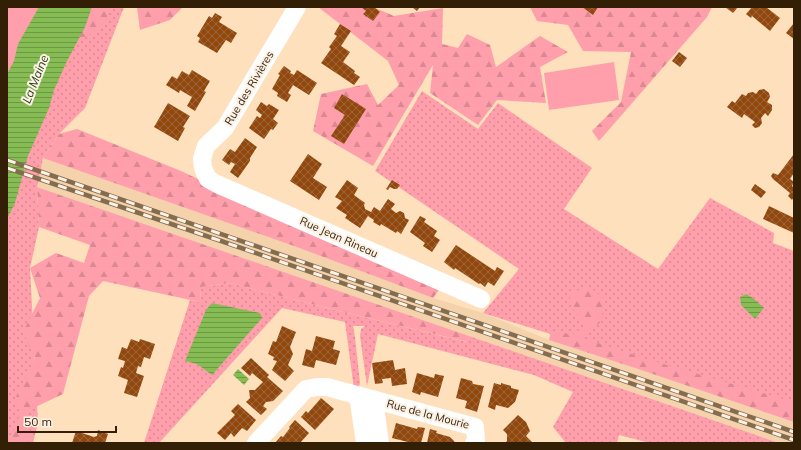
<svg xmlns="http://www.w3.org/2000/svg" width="801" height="450" font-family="Mulish,sans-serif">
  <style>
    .built { fill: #f4d2ac }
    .grass { fill: url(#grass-dots) }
    .forest { fill: url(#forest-firs) }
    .green { fill: #fe9fab }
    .water { fill: url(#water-rules) }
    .building { fill: url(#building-cross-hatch) }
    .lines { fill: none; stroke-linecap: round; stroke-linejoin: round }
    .minor { stroke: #fff; stroke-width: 18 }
    .rail-casing { stroke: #846c4f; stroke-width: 4.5 }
    .rail { stroke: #fbf1e5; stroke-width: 3; stroke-dasharray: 9; stroke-linecap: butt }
    .labels { text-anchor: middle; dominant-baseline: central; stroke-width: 4; stroke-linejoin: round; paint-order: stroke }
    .street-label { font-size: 11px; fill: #321f06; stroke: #fbf1e5 }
    .water-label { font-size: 12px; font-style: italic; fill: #2b4117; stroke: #fbf1e5 }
  </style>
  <defs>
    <pattern id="grass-dots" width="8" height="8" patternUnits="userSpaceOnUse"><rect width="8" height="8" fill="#fe9fab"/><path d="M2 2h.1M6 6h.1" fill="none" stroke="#da8892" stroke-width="1.8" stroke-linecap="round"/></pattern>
    <pattern id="forest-firs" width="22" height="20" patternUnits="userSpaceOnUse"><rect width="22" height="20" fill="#fe9fab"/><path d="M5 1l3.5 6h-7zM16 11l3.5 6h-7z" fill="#da8892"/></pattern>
    <pattern id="water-rules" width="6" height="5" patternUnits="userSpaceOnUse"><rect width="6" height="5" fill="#86bc54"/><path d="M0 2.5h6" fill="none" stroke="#6e9844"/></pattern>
    <pattern id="building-cross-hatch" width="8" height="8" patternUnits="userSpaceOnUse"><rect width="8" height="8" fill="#91480f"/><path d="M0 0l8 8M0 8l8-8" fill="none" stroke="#9d6538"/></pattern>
  </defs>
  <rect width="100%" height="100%" fill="#fee0bc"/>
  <polygon class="built" points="43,158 294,246 433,298 483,313 549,340 638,369 794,422 794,443 779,443 37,187"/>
  <g class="grass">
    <polygon points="60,7 124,7 85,108 59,134 43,158 37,188 39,227 30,268 38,423 33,443 7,443 7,138"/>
    <polygon points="422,91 478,129 498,103 592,168 564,209 658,269 710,198 774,233 773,243 794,251 794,410 483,313 519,269 375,171"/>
    <polygon points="230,283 343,312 467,342 469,336 779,443 650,443 619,435 617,443 566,443 553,427 573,392 534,375 378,334 367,386 360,336 361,329 365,326 353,326 355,337 360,383 358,390 354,389 345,322 282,308 159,443 144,443 190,300 200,302 201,287"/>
  </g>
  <g class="forest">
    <polygon points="91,7 111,7 103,27 77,42"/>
    <polygon points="137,7 183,7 170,20 140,30"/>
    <polygon points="318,7 373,7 394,16 443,8 442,44 458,48 467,34 490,45 496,67 540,36 568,52 540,67 546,103 497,100 478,125 430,93 433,65 373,166 313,131 321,94 367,84 378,105 399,85 388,61"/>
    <polygon points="530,7 712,7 707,17 599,141 592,131 621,102 631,52 583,51 568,25 537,21"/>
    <polygon points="77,129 181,171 340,245 439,290 433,298 294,246 43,158 59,134"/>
    <polygon points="37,187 469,336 468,342 343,312 230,283 201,287 200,302 103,281 89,296 63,394 27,411 32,443 7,443 7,441 10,439 20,414 16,397 35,358 23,332 40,298 30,268 56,253 84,263 90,245 39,227"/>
    <polygon points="590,287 604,299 601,322 580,337 643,358 794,402 794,422 638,369 549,340 551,331 572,335 587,325 572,308 569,293"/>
  </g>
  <g class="green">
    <polygon points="7,7 59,7 7,138"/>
    <polygon points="614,62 619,100 549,110 544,73"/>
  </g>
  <g class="water">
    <polygon points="39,7 92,7 85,27 67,61 54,90 49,108 28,156 15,203 7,219 7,74 14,61 18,44"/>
    <polygon points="746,294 753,298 764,308 755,319 741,305 740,297"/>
    <polygon points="212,303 260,313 262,318 212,375 197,364 185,361 206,310"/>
    <polygon points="238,369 249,379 244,385 233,375"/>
  </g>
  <g class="building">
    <polygon points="361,7 374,7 380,12 373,21 363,14 366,11"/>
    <polygon points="412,7 420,7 417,11"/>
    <polygon points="582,7 598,7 593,15"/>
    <polygon points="725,7 738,7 733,13"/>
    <polygon points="752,7 766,7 780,18 770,31 752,16 751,18 746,14"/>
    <polygon points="215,13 222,17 219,22 237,33 231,43 226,40 217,53 198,42 200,38 197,36 209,16 212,18"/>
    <polygon points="794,23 794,39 786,33"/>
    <polygon points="340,24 351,31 341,46 350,52 343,62 355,71 354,73 360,77 354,85 321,63 331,49 329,47 337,36 334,34"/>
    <polygon points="679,52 687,58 680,67 672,61"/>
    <polygon points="284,66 291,71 290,73 294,75 297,70 317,83 309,95 293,85 288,93 291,95 287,102 277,96 278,93 272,89 280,75 278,74"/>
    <polygon points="192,70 210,81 204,91 206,92 195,111 187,106 192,97 180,90 179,93 166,85 172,76 177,79 182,71 189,75"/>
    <polygon points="764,89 769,93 770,97 767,102 772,105 772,110 768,116 765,113 761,118 762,123 759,127 755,128 752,125 755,122 744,114 742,118 727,107 732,101 735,103 742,94 746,96 748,93 753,92 756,94 759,90"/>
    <polygon points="342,94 366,109 344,144 331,136 345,115 334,108"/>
    <polygon points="261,102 267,106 269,104 279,110 273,119 278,123 273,130 271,129 264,139 249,128 257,116 260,118 262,115 256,110"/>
    <polygon points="168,103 190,116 183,127 185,128 178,141 154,127"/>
    <polygon points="245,138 257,147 250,158 250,161 238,178 230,172 235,164 231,162 229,165 222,160 230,149 235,152"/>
    <polygon points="308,154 322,164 313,178 327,187 319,200 290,181"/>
    <polygon points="794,154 794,173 790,179 794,182 792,186 794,188 794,197 792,200 788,196 790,193 773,179 771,176 773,173 778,175"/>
    <polygon points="347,180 358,188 354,195 365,203 364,205 365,209 371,212 374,207 380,211 388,199 395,204 391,209 396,213 400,211 404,213 405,218 409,220 401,234 397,231 396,233 381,224 380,226 373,222 374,220 368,216 360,228 345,218 347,215 336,208 342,201 335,197"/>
    <polygon points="392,180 400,185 397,189 394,189 390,187 388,190 386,189"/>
    <polygon points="755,184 766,192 761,198 751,190"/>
    <polygon points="769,206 794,218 794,233 763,219"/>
    <polygon points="420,216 426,219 424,222 437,231 434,236 440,240 432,252 423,246 425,243 410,232"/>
    <polygon points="456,245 495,271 497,267 504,271 494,286 488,282 485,287 480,283 479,284 455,268 454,270 444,262"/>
    <polygon points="282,326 296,332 290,347 293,354 288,365 294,371 285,381 272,370 277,361 273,360 274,357 268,354 273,341 276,342"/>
    <polygon points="316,336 335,341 333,349 340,351 336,365 316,360 314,368 302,365 306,349 312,351"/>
    <polygon points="131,339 139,342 140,339 155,344 150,359 144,357 141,367 138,366 136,373 144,376 137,397 124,393 128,380 118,376 121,367 123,368 125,361 118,359 122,347 127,349"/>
    <polygon points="251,358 269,375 267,377 283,391 273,401 266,402 263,406 267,409 261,415 246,402 250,398 249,390 255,390 263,382 252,373 250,376 241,368"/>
    <polygon points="393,360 395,370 405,368 407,384 392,386 391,378 382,379 383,383 375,384 372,363"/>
    <polygon points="417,373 434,378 435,374 444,376 438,397 421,392 420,395 412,392"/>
    <polygon points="461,378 472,381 473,384 484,386 477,412 465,408 467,401 456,398"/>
    <polygon points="494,383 501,385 501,383 511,386 511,388 519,390 515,402 508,408 496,405 495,410 488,407"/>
    <polygon points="321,398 334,409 315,430 301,417 306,411 308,413"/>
    <polygon points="238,404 256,420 247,431 242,428 234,437 231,433 225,440 217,433 235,415 231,411"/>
    <polygon points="518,415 526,422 530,431 526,436 532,442 531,443 505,443 507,441 507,434 503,430"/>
    <polygon points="295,420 309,433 300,443 275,443 281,436 283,437 290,428 289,427"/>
    <polygon points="396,423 417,429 418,427 425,428 421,443 412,443 392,438"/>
    <polygon points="430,429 437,431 436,433 450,437 456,443 427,443"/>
    <polygon points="98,430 108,434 105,443 72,443 76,431 94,437 97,436"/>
  </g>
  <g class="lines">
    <g class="minor">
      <polyline points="297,7 225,128 206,146 202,159 203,168 208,179 217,184 481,299"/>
      <polyline points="358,396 365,443"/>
      <polyline points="374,400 380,443"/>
      <polyline points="256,443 306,389 317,387 327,387 475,427 476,441 474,443"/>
    </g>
    <defs>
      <g id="rail">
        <polyline points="7,160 794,432"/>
        <polyline points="7,168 224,242 794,440"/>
      </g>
    </defs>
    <use href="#rail" class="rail-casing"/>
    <use href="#rail" class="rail"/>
  </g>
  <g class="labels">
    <g class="street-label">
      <text transform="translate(249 88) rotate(-59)">Rue des Rivières</text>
      <text transform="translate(339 237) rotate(24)">Rue Jean Rineau</text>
      <text transform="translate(428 414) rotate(15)">Rue de la Mourie</text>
    </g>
    <g class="water-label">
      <text transform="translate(35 79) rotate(-68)">La Maine</text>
    </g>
  </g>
  <rect width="801" height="450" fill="none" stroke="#321f06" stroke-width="16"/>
  <path d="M18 426v6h98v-6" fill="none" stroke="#321f06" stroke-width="2"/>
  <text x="24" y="426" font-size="12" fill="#321f06" stroke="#fbf1e5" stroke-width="3" paint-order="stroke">50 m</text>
</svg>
